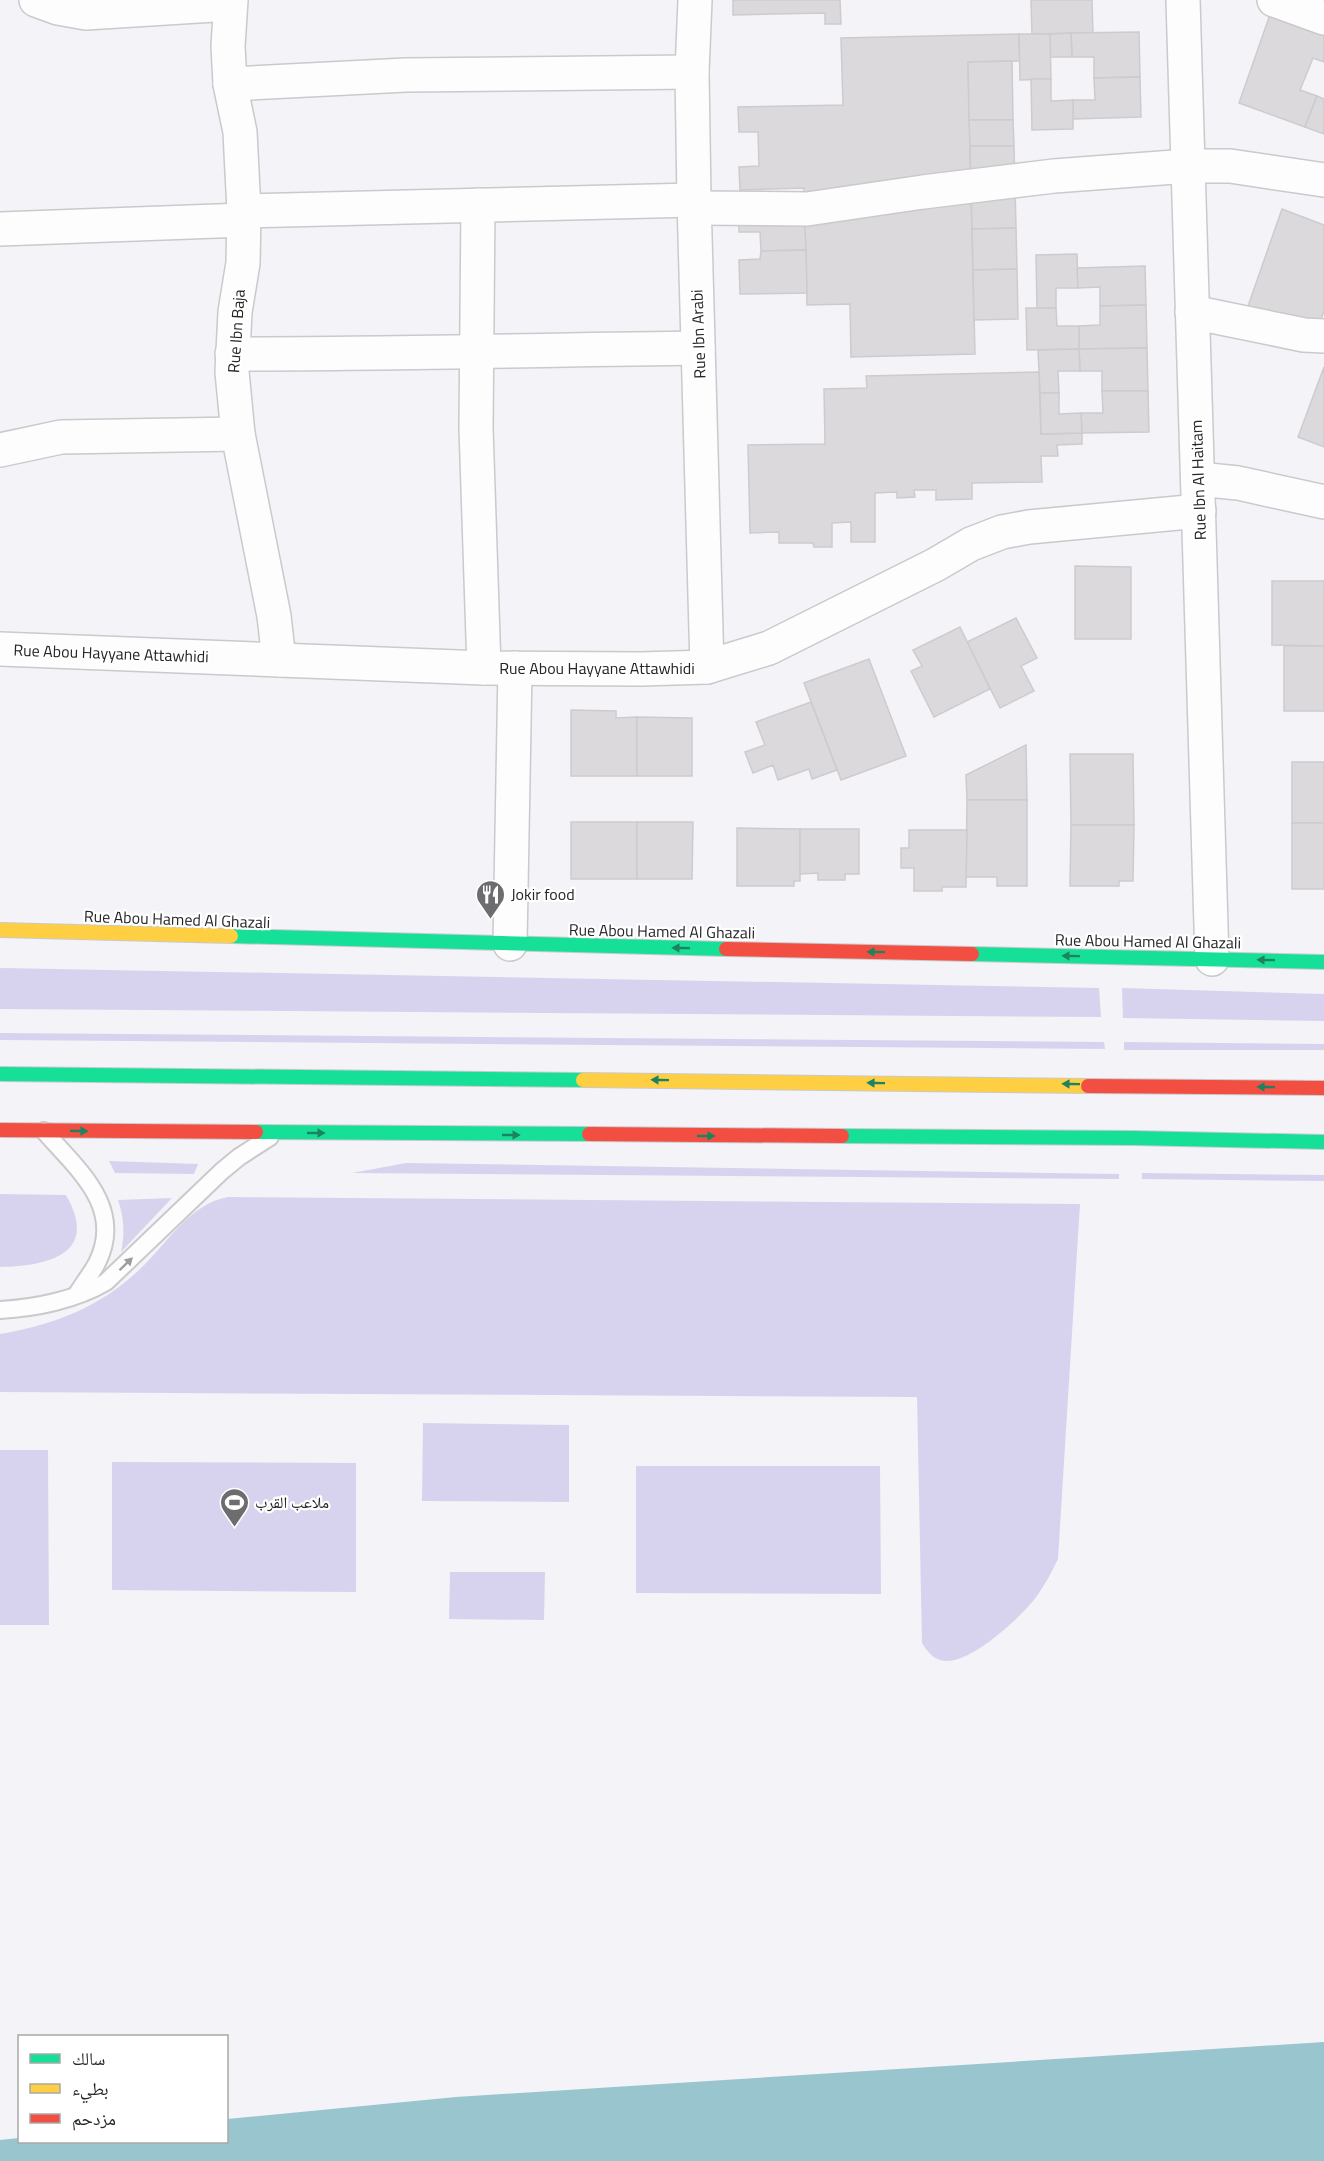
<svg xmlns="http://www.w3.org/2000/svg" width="1324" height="2161" font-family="'Titillium Web','Noto Naskh Arabic',sans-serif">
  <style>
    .green { fill: #d7d3ee }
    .water { fill: #98c5ce }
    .building { fill: #dbd9db; stroke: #cecbce; stroke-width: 1.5 }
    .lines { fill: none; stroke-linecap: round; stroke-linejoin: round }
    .lane-casing { stroke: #cac9cc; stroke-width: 20 }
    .street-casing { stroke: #cac9cc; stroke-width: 36 }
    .fast-casing { stroke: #cac9cc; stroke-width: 16 }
    .slow-casing { stroke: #cac9cc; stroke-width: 16 }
    .jam-casing { stroke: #cac9cc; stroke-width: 16 }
    .lane { stroke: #fdfdfe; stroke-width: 16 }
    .street { stroke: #fdfdfe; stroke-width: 33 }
    .fast { stroke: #16e098; stroke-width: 14 }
    .slow { stroke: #ffcf43; stroke-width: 14 }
    .jam { stroke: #f24e42; stroke-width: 14 }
    .oneway { fill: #1e8260 }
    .oneway2 { fill: #9c9c9d }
    .labels { text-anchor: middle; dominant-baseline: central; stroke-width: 4.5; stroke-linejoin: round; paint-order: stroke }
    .street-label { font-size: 16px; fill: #252527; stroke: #fff }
    .poi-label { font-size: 16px; fill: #252527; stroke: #fff; text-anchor: start }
  </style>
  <rect width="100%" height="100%" fill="#f4f3f7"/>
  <g class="green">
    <polygon points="0,968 1099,988 1101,1017 0,1009"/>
    <polygon points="1122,988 1324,994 1324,1021 1123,1018"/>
    <polygon points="0,1033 1104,1042 1105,1049 0,1040"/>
    <polygon points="1124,1042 1324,1044 1324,1050 1124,1050"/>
    <polygon points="109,1161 198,1164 194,1174 115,1173"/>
    <polygon points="406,1163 1119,1174 1119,1179 352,1173"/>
    <polygon points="1142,1173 1324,1175 1324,1181 1142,1179"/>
    <path d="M0,1194l66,1c34,59 -18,71 -66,72z"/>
    <path d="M228,1197l852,7 -22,355c-6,13 -13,25 -21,37 -15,20 -63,65 -90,65 -12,0 -19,-8 -25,-18l-5,-246 -917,-5v-58c53,-9 101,-27 140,-65 27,-25 49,-65 88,-72z"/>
    <path d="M172,1198l-51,54c4,-18 3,-34 -3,-52z"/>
    <polygon points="423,1423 569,1425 569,1502 422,1501"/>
    <polygon points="0,1450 48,1450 49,1625 0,1625"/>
    <polygon points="112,1462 356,1463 356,1592 112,1590"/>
    <polygon points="636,1466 880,1466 881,1594 636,1593"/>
    <polygon points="450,1572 545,1572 544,1620 449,1619"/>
  </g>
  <polygon class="water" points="1324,2042 1324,2161 0,2161 0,2140 19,2138 20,2142 226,2142 227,2119 456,2097"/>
  <g class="building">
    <polygon points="733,0 840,0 841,24 825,24 825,13 733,15"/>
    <polygon points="1031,0 1092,0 1093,33 1032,34"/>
    <polygon points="1272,9 1324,28 1324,62 1313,58 1300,90 1317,96 1305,127 1239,103"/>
    <polygon points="1139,32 1140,77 1094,78 1094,57 1072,57 1071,33"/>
    <polygon points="1071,33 1072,57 1050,57 1050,34"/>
    <polygon points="1019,34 1020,61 968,62 975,354 851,357 850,304 807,305 804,188 740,190 739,167 759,166 758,132 739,132 738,107 843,105 841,38"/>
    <polygon points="1019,34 1050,34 1051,79 1020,80"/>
    <polygon points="1012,61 1013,120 969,120 968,62"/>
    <polygon points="1140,77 1141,117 1073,119 1073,100 1095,100 1094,78"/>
    <polygon points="1031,79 1051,79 1051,101 1073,100 1073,129 1032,130"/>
    <polygon points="1317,96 1324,99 1324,134 1305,127"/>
    <polygon points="969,120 1013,120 1014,146 970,146"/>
    <polygon points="970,146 1014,146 1015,188 971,189"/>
    <polygon points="1015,188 1016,228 972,229 971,189"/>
    <polygon points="804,209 806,250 761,251 760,232 739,232 739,210"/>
    <polygon points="1282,209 1324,225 1324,311 1317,331 1248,306"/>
    <polygon points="1016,228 1017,269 973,270 972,229"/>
    <polygon points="806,250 807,293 740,294 739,260 760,259 761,251"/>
    <polygon points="1077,254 1078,288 1056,288 1056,308 1037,308 1036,255"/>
    <polygon points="1145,266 1146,305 1100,306 1100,287 1078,288 1077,268"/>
    <polygon points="1017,269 1018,319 974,320 973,270"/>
    <polygon points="1146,305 1147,348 1079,349 1079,326 1100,325 1100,306"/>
    <polygon points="1026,308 1056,308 1057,326 1079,326 1079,349 1027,350"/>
    <polygon points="1147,348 1148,391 1102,391 1102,371 1080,371 1079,349"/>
    <polygon points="1079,349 1080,371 1058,371 1059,393 1040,393 1038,350"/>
    <polygon points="1324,367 1324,447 1298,437"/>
    <polygon points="1039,372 1041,434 1082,433 1082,444 1057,445 1058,456 1041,456 1042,482 972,483 972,499 936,500 936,490 914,490 915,497 897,498 897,492 875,493 875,542 851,542 851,522 832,523 832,547 814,547 813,543 779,543 779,532 750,533 748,445 825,444 824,389 867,388 866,376"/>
    <polygon points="1102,391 1148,391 1149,432 1082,433 1081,413 1103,413"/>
    <polygon points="1040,393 1059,393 1059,414 1081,413 1082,433 1041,434"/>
    <polygon points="1075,566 1131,567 1131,639 1075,639"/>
    <polygon points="1272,581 1324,581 1324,646 1272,645"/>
    <polygon points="1016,618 1037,658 1021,666 1034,691 1000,708 967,642"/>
    <polygon points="960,627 990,689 934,717 911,671 922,666 913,650"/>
    <rect x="1284" y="646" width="40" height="65"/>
    <polygon points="869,659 906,756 841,780 804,683"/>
    <polygon points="811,702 837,770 812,779 809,769 778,780 773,765 753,773 745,752 765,745 756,722"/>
    <polygon points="571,710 616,711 616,718 637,717 637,776 571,776"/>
    <polygon points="637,717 692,718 692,776 637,776"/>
    <polygon points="1026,745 1027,800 967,800 966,775"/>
    <polygon points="1070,754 1133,754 1134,825 1071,825"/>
    <rect x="1292" y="762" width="32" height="61"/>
    <polygon points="967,800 1027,800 1027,886 997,886 997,877 966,877"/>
    <rect x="571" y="822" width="66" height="57"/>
    <polygon points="637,822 693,822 692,879 637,879"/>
    <rect x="1292" y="823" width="32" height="66"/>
    <polygon points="1071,825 1134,825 1133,881 1119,881 1119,886 1070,886"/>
    <polygon points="737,828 800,829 800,881 794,881 794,886 737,886"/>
    <polygon points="800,829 859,829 859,874 845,874 845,880 818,880 818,873 800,874"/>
    <polygon points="909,830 967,830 966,887 942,887 942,891 914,891 914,868 901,868 901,848 909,848"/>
  </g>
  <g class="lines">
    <defs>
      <g id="lane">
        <path d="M44,1131c33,38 81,76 53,132 -6,11 -14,21 -20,31"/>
        <path d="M0,1310c35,-2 76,-10 106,-28l116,-111 17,-14 31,-20"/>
      </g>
      <g id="street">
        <polyline points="36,0 58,8 86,13 230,4"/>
        <polyline points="231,0 228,46 230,84 240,132 244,211 243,263 235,312 232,372 238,434 274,616 279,660"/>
        <polyline points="695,0 692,72 694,200 707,667"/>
        <polyline points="1183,0 1212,959"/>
        <polyline points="1274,0 1324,18"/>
        <polyline points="230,84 406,75 692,72"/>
        <polyline points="478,205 476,428 484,668"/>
        <polyline points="694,208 807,209 923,192 1054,176 1188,166 1230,166 1324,180"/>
        <polyline points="244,211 694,200"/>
        <polyline points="0,229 244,220"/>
        <polyline points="1192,312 1304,335 1324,336"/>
        <path d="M232,354c155,0 311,-4 466,-6"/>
        <polyline points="0,450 61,437 238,434"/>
        <polyline points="1198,479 1238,483 1324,502"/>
        <polyline points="0,649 484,668 641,669 707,667 769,648 935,565 971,544 1002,532 1029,527 1199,511"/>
        <polyline points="510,944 515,668"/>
      </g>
      <g id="fast">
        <polyline points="231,936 726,949"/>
        <polyline points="972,954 1324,962"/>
        <polyline points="0,1074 583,1080"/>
        <polyline points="256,1132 589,1134"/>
        <polyline points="842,1136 1133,1138 1324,1142"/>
      </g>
      <g id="slow">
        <polyline points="0,930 231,936"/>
        <polyline points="583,1080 1088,1086"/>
      </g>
      <g id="jam">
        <polyline points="726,949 972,954"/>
        <polyline points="1088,1086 1324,1088"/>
        <polyline points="0,1130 256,1132"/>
        <polyline points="589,1134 842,1136"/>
      </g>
    </defs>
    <use href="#lane" class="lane-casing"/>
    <use href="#street" class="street-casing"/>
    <use href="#fast" class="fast-casing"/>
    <use href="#slow" class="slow-casing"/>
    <use href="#jam" class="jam-casing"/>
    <use href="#lane" class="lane"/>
    <use href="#street" class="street"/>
    <use href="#fast" class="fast"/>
    <use href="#slow" class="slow"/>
    <use href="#jam" class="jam"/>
  </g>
  <defs><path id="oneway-solid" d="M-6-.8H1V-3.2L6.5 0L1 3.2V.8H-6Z" transform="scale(1.5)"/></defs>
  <g class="oneway">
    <use href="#oneway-solid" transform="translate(681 948) rotate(-179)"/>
    <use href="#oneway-solid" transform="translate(876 952) rotate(-179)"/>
    <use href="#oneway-solid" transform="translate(1071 956) rotate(-179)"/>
    <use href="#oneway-solid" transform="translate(1266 960) rotate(-179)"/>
    <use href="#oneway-solid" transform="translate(660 1080) rotate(-179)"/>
    <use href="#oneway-solid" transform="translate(876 1083) rotate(-179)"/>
    <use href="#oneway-solid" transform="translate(1071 1084) rotate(-179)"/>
    <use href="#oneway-solid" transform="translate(1266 1087) rotate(-179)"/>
    <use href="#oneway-solid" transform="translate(79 1131) rotate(1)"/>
    <use href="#oneway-solid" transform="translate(316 1133)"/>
    <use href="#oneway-solid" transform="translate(511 1135)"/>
    <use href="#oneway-solid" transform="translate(706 1136)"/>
  </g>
  <use class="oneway2" href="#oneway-solid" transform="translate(126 1264) rotate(-44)"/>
  <defs>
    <symbol id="restaurant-pin" viewBox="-11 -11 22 30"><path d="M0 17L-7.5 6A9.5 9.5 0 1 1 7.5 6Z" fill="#6d6d70" stroke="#fff"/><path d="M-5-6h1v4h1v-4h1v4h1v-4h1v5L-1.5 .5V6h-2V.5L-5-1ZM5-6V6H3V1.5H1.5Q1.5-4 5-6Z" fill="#fff"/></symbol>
    <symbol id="stadium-pin" viewBox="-11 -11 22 30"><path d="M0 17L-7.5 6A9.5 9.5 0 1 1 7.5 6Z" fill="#6d6d70" stroke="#fff"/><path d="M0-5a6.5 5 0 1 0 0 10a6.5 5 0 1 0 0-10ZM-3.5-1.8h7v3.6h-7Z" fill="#fff"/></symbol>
  </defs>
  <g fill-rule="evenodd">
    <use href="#restaurant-pin" x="474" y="878" width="33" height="45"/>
    <use href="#stadium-pin" x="218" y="1486" width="33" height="45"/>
  </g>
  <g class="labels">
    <g class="street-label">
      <text transform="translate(236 331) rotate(-86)">Rue Ibn Baja</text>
      <text transform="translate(698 334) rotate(-92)">Rue Ibn Arabi</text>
      <text transform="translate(1198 480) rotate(-92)">Rue Ibn Al Haitam</text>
      <text transform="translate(111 653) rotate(2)">Rue Abou Hayyane Attawhidi</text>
      <text x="597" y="668">Rue Abou Hayyane Attawhidi</text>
      <text transform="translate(177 919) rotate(2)">Rue Abou Hamed Al Ghazali</text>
      <text transform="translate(662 931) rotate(1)">Rue Abou Hamed Al Ghazali</text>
      <text transform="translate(1148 941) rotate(1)">Rue Abou Hamed Al Ghazali</text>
    </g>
    <g class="poi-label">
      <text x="511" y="894">Jokir food</text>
      <text x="255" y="1502">ملاعب القرب</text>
    </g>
  </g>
  <rect x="18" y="2035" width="210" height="108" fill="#ffffff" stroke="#a8a8a9" stroke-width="1.5"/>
  <rect x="30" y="2054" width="30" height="9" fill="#16e098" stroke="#a8a8a9" stroke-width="1.5"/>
  <text x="72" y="2065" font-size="18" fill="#252527">سالك</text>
  <rect x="30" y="2084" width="30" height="9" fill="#ffcf43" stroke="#a8a8a9" stroke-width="1.5"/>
  <text x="72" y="2095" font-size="18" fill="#252527">بطيء</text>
  <rect x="30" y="2114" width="30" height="9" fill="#f24e42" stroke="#a8a8a9" stroke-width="1.5"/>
  <text x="72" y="2125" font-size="18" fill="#252527">مزدحم</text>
</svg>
